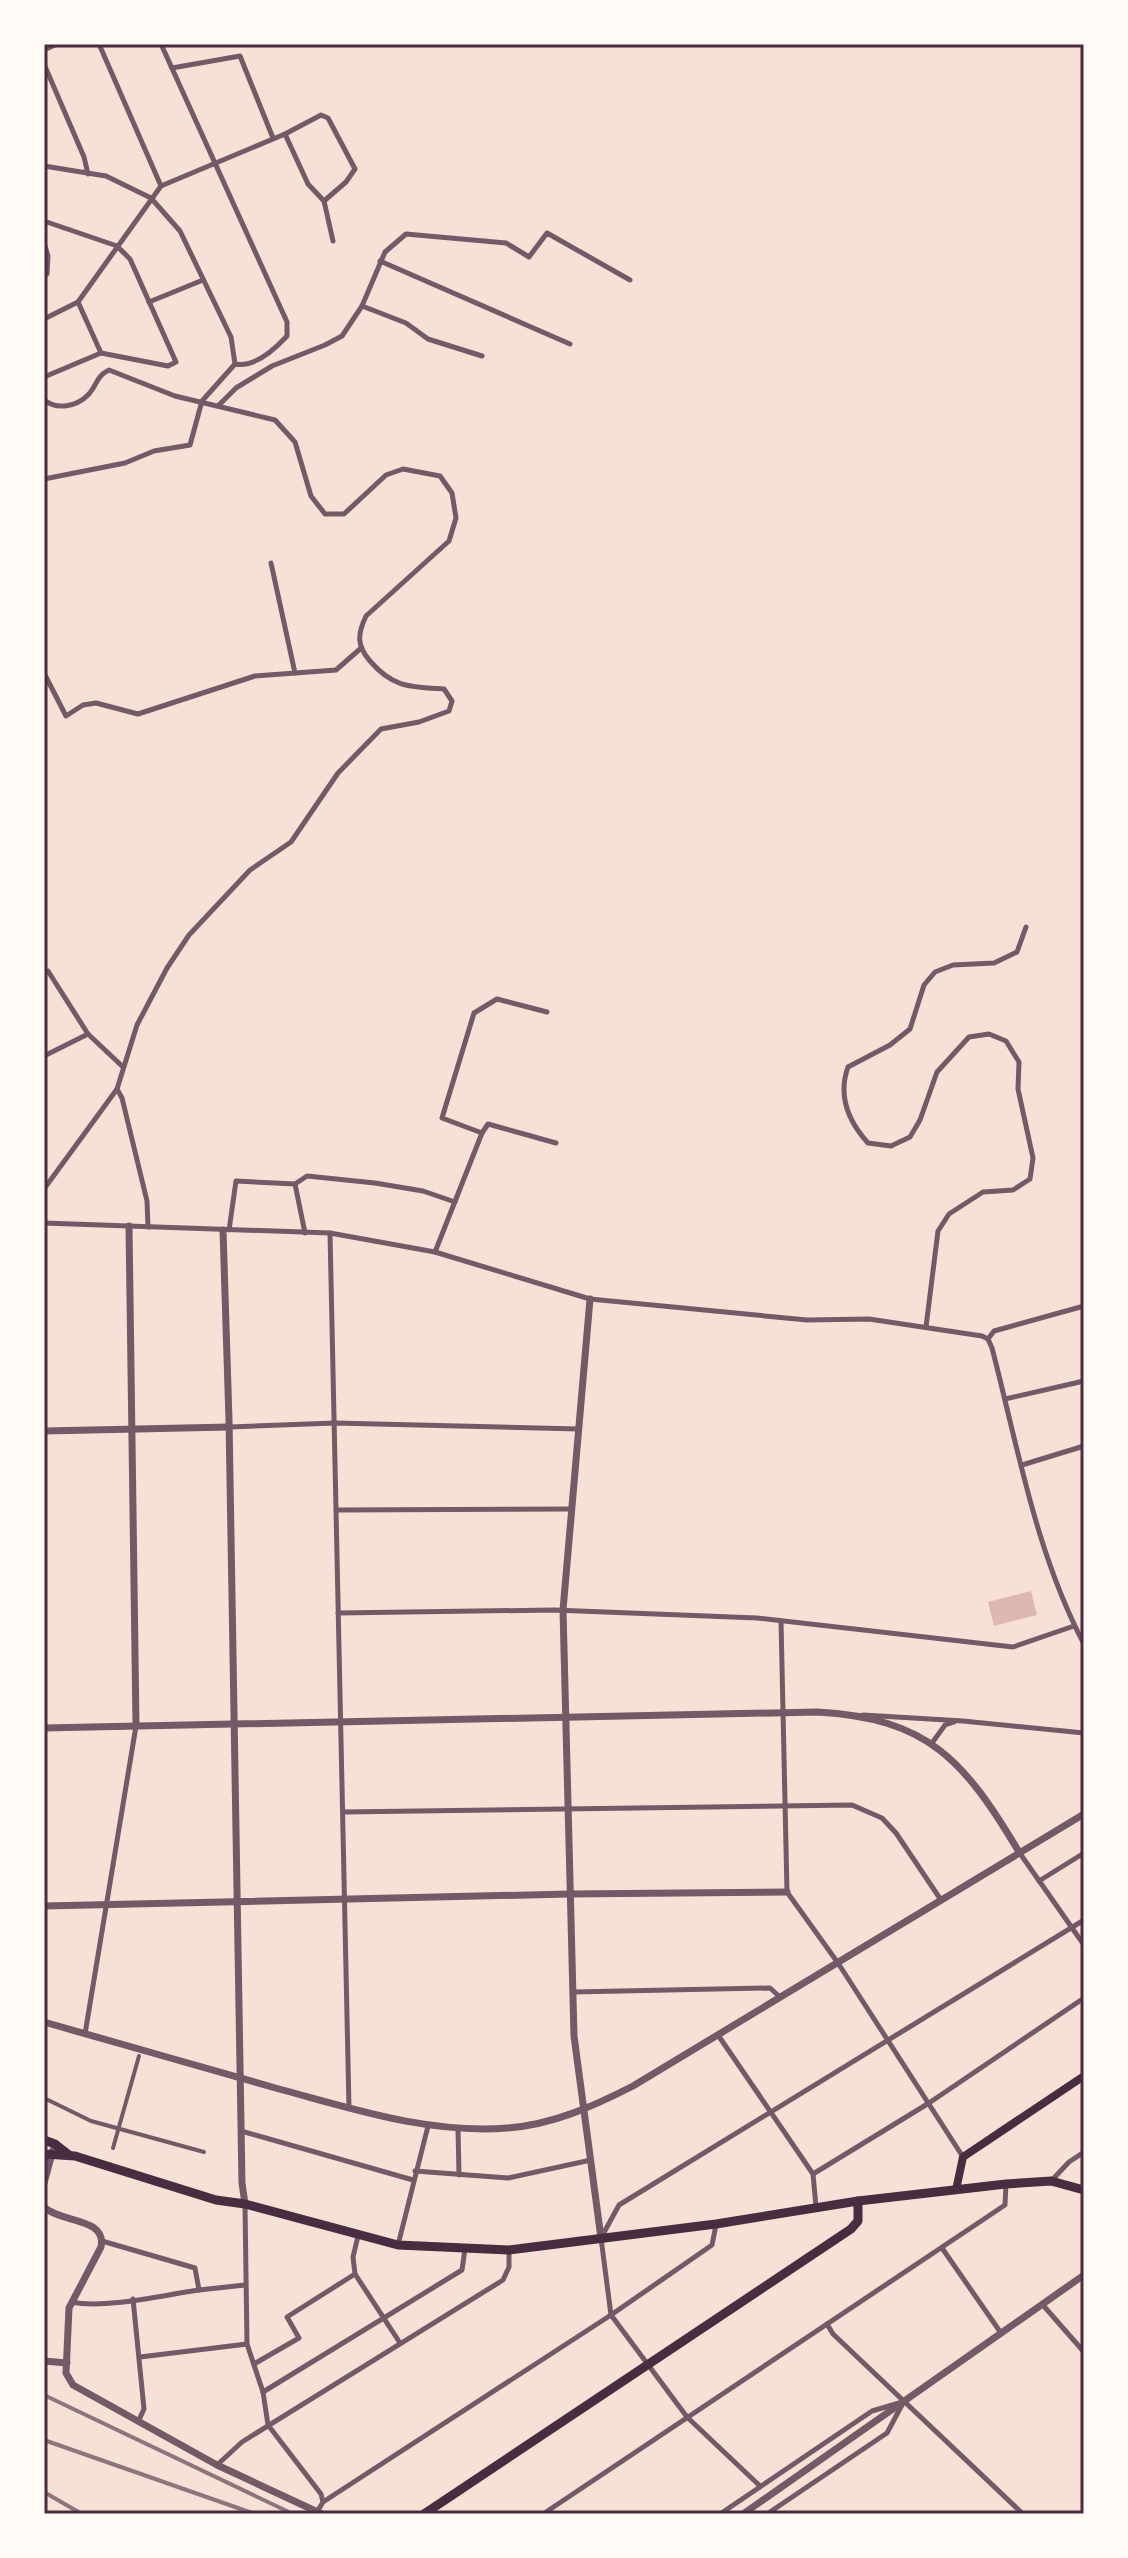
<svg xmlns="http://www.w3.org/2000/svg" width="1128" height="2558" font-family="'Alegreya Sans',sans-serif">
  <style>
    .water { fill: #dcb8b0 }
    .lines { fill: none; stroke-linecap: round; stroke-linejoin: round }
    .pedestrian { stroke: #755966; stroke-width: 4 }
    .minor { stroke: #755966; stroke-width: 5 }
    .tertiary { stroke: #755966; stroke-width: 7 }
    .secondary { stroke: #4a2c40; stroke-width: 8 }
    .primary { stroke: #4a2c40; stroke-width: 9 }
    .rail { stroke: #8f747c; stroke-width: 4 }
    .neatline { fill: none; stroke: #4a2c40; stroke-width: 3 }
  </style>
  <rect width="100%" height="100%" fill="#f7e1d7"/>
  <polygon class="water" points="1031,1591 1037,1615 994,1626 988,1602"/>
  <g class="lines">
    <g class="pedestrian">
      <polyline points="44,2098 91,2121 204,2152"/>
      <polyline points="113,2148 139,2056"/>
    </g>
    <g class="minor">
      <polyline points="99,44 161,186"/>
      <path d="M161,44l126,278v14c-12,13 -32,32 -52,28"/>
      <polyline points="44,50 57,44"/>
      <polyline points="44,64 84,157 88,174"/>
      <polyline points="172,68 240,56 273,138"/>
      <polyline points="285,134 308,184 324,201 333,241"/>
      <polyline points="44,166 106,176 151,198 180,231 231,337 235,364 202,401 190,445 154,451 125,463 44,479"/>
      <polyline points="44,221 117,246 130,259 176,362 168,366 101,353 44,377"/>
      <polyline points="44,243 48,256 47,274 44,276"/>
      <polyline points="380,261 570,344"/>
      <polyline points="78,302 101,353"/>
      <polyline points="149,302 203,280"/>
      <polyline points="362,306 406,323 428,339 482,356"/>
      <polyline points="44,319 78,302 161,186 285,134 321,115 328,118 355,169 346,182 324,201"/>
      <path d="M44,400c13,10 32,7 44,-5 9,-9 8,-19 21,-25l66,26 100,24 20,22 16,54 14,18h19l42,-39 17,-6 37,7 12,17 4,25 -7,23 -83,75c-9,19 -9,30 4,45 23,27 41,26 74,28l8,12 -3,10 -30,11 -38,7 -43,44 -47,69 -41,28 -61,65 -22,33 -30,57 -20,64 -73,100"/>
      <polyline points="219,405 236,388 272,366 325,345 342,336 362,306 385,252 406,234 506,243 529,257 547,233 630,280"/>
      <polyline points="271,563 295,673"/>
      <polyline points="44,673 66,716 83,705 96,703 138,714 255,676 336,670 360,649"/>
      <polyline points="44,973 48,971 88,1034 122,1066"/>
      <polyline points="44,1056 88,1034"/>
      <polyline points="117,1089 122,1098 147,1201 148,1227"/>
      <polyline points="482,1133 442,1118 474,1013 497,999 547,1012"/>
      <polyline points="295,1184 307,1176 375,1183 423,1191 455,1202"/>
      <path d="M44,1223l286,10 105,19 155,47 217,21 62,-1 113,17 6,3 4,9c26,100 44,205 92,296"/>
      <polyline points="229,1230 236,1181 295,1184 305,1233"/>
      <polyline points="330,1233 349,2108"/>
      <polyline points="435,1252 482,1133 488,1124 556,1143"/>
      <path d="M926,1327l12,-96 11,-17 34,-22 30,-2 17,-11 3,-21 -15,-69 1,-27 -13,-21 -17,-7 -20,3 -32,35 -17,48 -10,17 -19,9 -23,-3c-20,-22 -30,-48 -20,-76l42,-22 20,-16 14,-44 11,-13 18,-7 41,-2 23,-11 9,-25"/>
      <polyline points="988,1339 994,1331 1084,1306"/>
      <polyline points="1005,1399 1084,1381"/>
      <polyline points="230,1427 335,1423 579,1429"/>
      <polyline points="1022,1465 1084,1446"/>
      <polyline points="337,1510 572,1509"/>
      <polyline points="338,1613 554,1610 757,1618 1013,1647 1074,1626"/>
      <polyline points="781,1621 787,1892 838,1963 963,2157"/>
      <polyline points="863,1715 963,1721 1084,1733"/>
      <polyline points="932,1743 945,1725 954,1722"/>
      <polyline points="343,1812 852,1805 882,1818 896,1833 941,1900"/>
      <polyline points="1019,1852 1084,1945"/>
      <polyline points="1039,1881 1084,1853"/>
      <polyline points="573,1992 770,1988 780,1997"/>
      <polyline points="85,2034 136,1726"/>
      <polyline points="718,2035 813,2174 816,2207"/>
      <polyline points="458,2128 459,2175"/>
      <polyline points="241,2131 413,2180"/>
      <polyline points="415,2171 508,2178 591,2160"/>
      <polyline points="813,2174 929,2103 1084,1998"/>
      <polyline points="1052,2180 1069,2162 1084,2152"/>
      <polyline points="245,2205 247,2344 263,2392 268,2425 321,2494 323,2502"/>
      <polyline points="102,2241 195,2268 199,2290 245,2285"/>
      <polyline points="398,2245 428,2126"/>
      <polyline points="942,2248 1001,2333"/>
      <polyline points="355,2274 400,2343"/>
      <polyline points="133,2299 144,2409 138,2422"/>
      <path d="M71,2302c35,7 92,-7 128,-12"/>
      <polyline points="1042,2304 1084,2352"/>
      <polyline points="827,2324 833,2334 1023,2514"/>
      <polyline points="140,2357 247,2344"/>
      <polyline points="254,2364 299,2338 287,2317 355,2274 353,2257 358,2236"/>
      <polyline points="263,2392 462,2270 465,2249"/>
      <polyline points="217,2465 242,2442 503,2280 509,2267 509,2251"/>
      <polyline points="760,2486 687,2417 611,2315 601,2238 619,2205 1084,1920"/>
      <polyline points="317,2512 323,2502 611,2315 712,2245 716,2225"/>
      <polyline points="543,2514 1005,2205 1006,2184"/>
      <polyline points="720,2514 872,2411 899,2403"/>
      <polyline points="767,2514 887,2433 903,2403"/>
    </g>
    <g class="tertiary">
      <polyline points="129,1226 136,1725"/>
      <polyline points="223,1230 229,1420 242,2183 245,2204"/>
      <polyline points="590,1299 563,1610 574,2036 601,2238"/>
      <polyline points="44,1431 230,1427"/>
      <path d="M44,1728l773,-16c111,6 147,48 202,140"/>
      <polyline points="44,1906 569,1894 787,1892"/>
      <path d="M44,2022c78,22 157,45 235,67 75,20 149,45 228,39 45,-3 87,-22 126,-42l451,-272"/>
      <polyline points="44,2183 53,2150"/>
      <path d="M44,2207c16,16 63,10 57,40l-32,61 -3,65 7,12 144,80 105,49"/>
      <polyline points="44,2361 67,2363"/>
      <polyline points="743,2514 1084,2275"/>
    </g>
    <polyline class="secondary" points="956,2190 963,2157 1084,2076"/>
    <g class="primary">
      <polyline points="44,2140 55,2144 69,2155"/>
      <polyline points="44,2154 75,2156 216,2200 245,2204 398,2245 509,2250 716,2224 858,2201 1006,2184 1051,2181 1084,2190"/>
      <polyline points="424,2514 851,2229 858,2221 858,2201"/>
    </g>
    <g class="rail">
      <polyline points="44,2395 293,2514"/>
      <polyline points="44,2440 255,2514"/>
      <polyline points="44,2492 82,2514"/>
    </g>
  </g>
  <rect width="1128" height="2558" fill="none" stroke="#fffaf5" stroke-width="92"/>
  <rect x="46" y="46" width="1036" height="2466" class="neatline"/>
</svg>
